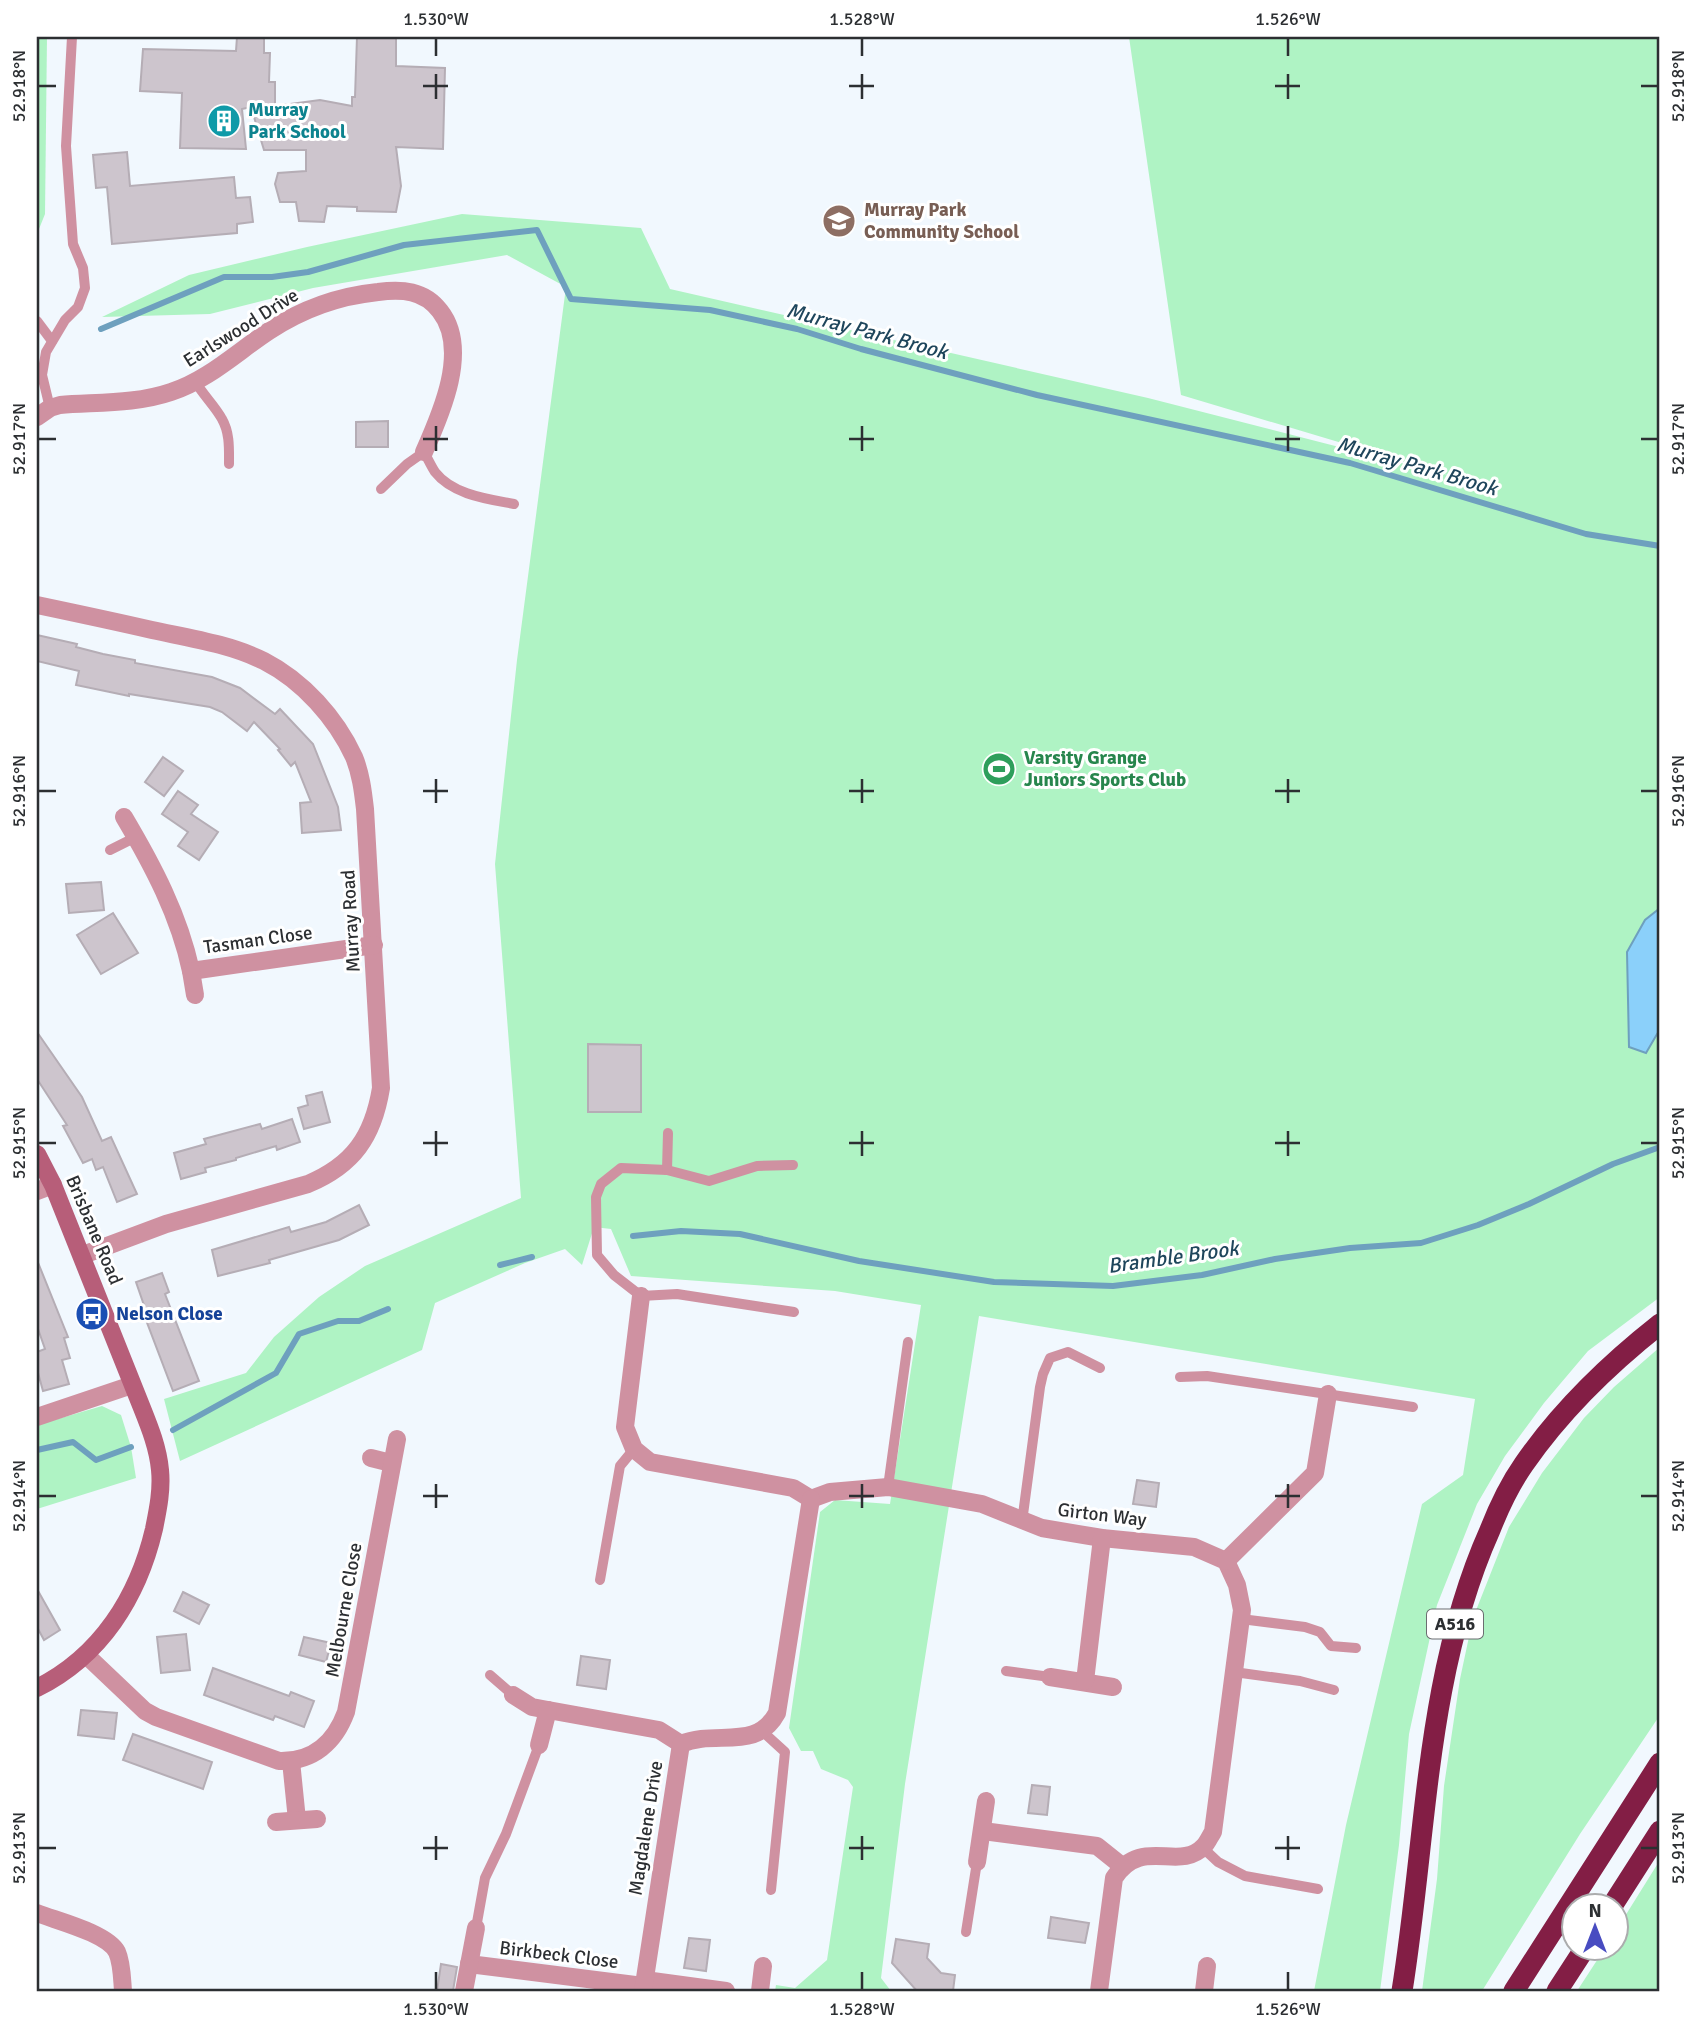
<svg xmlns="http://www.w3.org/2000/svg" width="1697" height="2028" font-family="Signika,sans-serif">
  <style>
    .green { fill: #aff3c4 }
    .water { fill: #8bd0fa; stroke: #6ea0be; stroke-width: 2 }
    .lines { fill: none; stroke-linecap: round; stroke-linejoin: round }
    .stream { stroke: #6ea0be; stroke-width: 6 }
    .building { fill: #cdc5cd; stroke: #b5adb5; stroke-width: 2 }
    .lane { stroke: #cf91a1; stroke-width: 10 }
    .street { stroke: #cf91a1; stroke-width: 18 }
    .secondary { stroke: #b75e79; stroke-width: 18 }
    .highway { stroke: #831e45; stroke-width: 21 }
    .ticks { fill: none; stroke: #2c2f32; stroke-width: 2.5 }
    .labels { text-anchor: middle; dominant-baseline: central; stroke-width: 6; stroke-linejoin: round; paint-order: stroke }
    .shield { fill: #fff; stroke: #6b6d70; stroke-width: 2 }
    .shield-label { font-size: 18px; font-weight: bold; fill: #2c2f32 }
    .culture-label { font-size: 19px; font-weight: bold; fill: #0d838f; stroke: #fff; text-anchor: start }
    .education-label { font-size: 19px; font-weight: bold; fill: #785e54; stroke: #fff; text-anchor: start }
    .street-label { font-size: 19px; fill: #2c2f32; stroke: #fff }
    .leisure-label { font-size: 19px; font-weight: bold; fill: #27864d; stroke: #fff; text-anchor: start }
    .transit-label { font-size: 19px; font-weight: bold; fill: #164399; stroke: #fff; text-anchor: start }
    .water-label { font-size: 21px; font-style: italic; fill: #1f465c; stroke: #fff }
    .neatline { fill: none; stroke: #2c2f32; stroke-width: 2.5 }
    .ticks-label { font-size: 18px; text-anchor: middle; fill: #2c2f32 }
  </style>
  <rect width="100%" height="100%" fill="#f1f8fe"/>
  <g class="green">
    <polygon points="37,37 47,37 45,214 37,234"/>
    <polygon points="1129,37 1660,37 1660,1297 1588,1351 1544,1403 1505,1456 1477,1504 1437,1605 1409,1734 1399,1845 1380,1991 1314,1991 1346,1825 1422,1504 1463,1475 1475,1399 979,1316 905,1784 881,1978 891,1991 775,1991 776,1985 795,1988 827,1960 853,1787 848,1780 821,1769 813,1751 801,1751 789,1728 820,1512 835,1500 890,1504 921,1305 835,1291 631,1276 611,1229 594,1227 582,1265 565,1249 525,1263 435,1303 422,1350 180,1461 164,1399 246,1373 274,1337 319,1297 365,1266 521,1198 495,864 517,660 566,287 507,255 313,288 210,314 102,317 189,275 307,247 462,214 641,228 670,289 1148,398 1452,476 1181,395"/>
    <polygon points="1660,1347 1660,1715 1580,1834 1482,1991 1422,1991 1437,1879 1444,1786 1460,1679 1473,1618 1509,1527 1542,1473 1584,1418 1614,1387"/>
    <polygon points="102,1406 121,1415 131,1447 136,1478 37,1509 37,1425"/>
    <polygon points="1660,1860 1660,1991 1577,1991 1605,1948 1616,1948 1617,1929"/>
  </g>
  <polygon class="water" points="1660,908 1660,1029 1646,1053 1629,1047 1627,952 1645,920"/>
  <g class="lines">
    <g class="stream">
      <polyline points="101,329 224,277 272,277 308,272 404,245 537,230 571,299 710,310 797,329 861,349 1037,395 1350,463 1586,534 1660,546"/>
      <polyline points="633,1236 681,1231 740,1234 859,1261 994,1282 1113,1286 1202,1275 1275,1259 1350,1248 1421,1243 1478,1225 1529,1204 1613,1164 1660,1147"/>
      <polyline points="500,1265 532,1257"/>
      <polyline points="173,1430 276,1373 299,1334 338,1321 359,1321 388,1309"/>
      <polyline points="37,1450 73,1442 96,1460 131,1447"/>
    </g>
  </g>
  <g class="building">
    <polygon points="237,37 264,37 264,53 270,53 269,82 275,82 275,106 320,100 352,106 352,97 355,97 357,37 396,37 396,66 445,68 443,149 396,147 401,186 396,212 357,211 357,207 327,206 324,222 299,221 296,202 280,202 275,184 278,173 306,171 306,150 264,150 251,107 242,109 246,149 180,148 182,93 140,91 143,49 236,51"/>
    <polygon points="127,152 130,186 234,177 236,198 250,197 253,222 237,224 237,233 112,244 107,187 96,188 93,155"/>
    <polygon points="388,421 388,447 356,447 356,422"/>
    <polygon points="37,635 77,644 76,647 103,654 135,660 135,663 212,677 240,688 275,714 280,709 313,744 338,807 341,830 302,833 300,803 311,802 295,762 291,766 278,750 280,749 254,722 247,731 222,712 210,707 129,694 129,696 76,685 79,671 37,661"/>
    <polygon points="163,757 183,771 164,796 145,782"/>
    <polygon points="178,791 198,805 191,814 218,832 199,860 178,846 188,832 162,814"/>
    <polygon points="101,882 104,910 69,913 66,884"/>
    <polygon points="113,913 138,953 101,974 77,935"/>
    <polygon points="37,1032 82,1097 102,1141 111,1137 137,1194 117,1202 103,1167 96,1170 92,1159 83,1163 63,1126 67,1125 37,1079"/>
    <polygon points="588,1044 641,1045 641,1112 588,1112"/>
    <polygon points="322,1092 330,1122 304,1129 298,1108 308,1105 306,1096"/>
    <polygon points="292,1119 300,1142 277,1150 276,1146 236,1158 236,1160 205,1168 206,1172 181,1179 174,1153 206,1144 204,1139 260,1124 262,1129"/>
    <polygon points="359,1205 369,1225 339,1240 269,1260 270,1263 218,1276 212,1250 289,1227 291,1232 326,1222"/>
    <polygon points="37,1260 68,1337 64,1338 70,1358 62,1360 69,1384 43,1391 37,1369 37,1352 45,1349 37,1326"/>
    <polygon points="162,1273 169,1292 165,1294 199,1381 173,1391 143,1312 146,1311 136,1282"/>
    <polygon points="1137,1480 1159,1483 1156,1507 1133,1504"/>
    <polygon points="37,1589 60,1630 44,1640 37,1627"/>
    <polygon points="183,1592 209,1605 199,1624 174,1611"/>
    <polygon points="186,1634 190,1670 161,1673 157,1637"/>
    <polygon points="304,1637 331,1643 326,1662 299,1655"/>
    <polygon points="581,1656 610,1660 606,1689 577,1685"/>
    <polygon points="213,1668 289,1696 291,1692 314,1701 304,1727 275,1716 273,1720 204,1695"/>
    <polygon points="81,1710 117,1713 114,1739 78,1735"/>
    <polygon points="133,1734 212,1762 203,1789 123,1760"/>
    <polygon points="1032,1785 1050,1787 1047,1815 1028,1813"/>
    <polygon points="1051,1917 1089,1923 1085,1943 1048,1938"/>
    <polygon points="689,1938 710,1940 706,1971 684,1968"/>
    <polygon points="896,1939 929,1944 927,1958 941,1973 955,1975 953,1991 917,1991 892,1963"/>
    <polygon points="441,1964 457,1967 453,1991 437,1991"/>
  </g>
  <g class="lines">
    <g class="lane">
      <polyline points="37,321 52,341"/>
      <path d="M195,381c8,14 20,25 27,38 8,14 7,30 7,45"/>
      <polyline points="50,408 42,375 46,352 65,320 78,307 85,288 83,268 73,244 66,146 72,37"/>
      <path d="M381,489l26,-25 17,-12c4,7 7,14 11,20 18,23 53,27 79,32"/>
      <polyline points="110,850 136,837"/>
      <polyline points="793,1165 757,1166 709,1181 667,1170 621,1168 601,1184 596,1197 597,1255 614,1275 641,1296 677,1294 794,1312"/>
      <polyline points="667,1170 668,1133"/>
      <polyline points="1180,1377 1207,1376 1413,1407"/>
      <polyline points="888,1487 908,1342"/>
      <polyline points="1022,1522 1040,1387 1043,1374 1050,1358 1068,1352 1100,1368"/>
      <polyline points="600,1580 620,1466 634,1449"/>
      <polyline points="1241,1619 1305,1627 1320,1632 1331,1646 1356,1648"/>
      <polyline points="1006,1671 1050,1677"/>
      <polyline points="1234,1672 1300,1681 1334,1690"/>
      <polyline points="490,1675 513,1695"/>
      <polyline points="763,1732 785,1752 771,1890"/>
      <polyline points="1203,1848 1218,1862 1245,1876 1318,1889"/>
      <polyline points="476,1928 485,1878 506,1834 539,1745"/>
      <polyline points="966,1932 977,1862"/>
    </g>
    <g class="street">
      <path d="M37,417l13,-9 10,-3c37,-3 76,-1 111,-13 37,-12 66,-40 98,-61 33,-22 70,-35 109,-39 24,-3 46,-2 62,19 30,38 1,103 -16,141"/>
      <path d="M37,605c38,8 76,16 115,25 37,8 78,14 112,31 39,20 72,57 90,96 7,17 9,35 11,52l16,279c-8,49 -28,77 -73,96l-142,40 -83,31"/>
      <path d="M124,817c29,49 55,98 67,154l183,-26"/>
      <polyline points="191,971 195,995"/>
      <polyline points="37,1191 53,1185"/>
      <path d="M641,1296l-16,131 9,22 16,13 143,26 18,11 19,-7 58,-5 94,17 60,24 60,10 92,9 32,14 11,24 5,25 -29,222c-3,4 -5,10 -9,14 -25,27 -62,-11 -90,32l-15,113"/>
      <polyline points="37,1417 132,1385"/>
      <polyline points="371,1458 391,1463"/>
      <polyline points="1226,1561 1315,1473 1328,1394"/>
      <path d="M86,1655l59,56 11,6 123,44c34,1 56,-19 67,-49l51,-273"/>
      <polyline points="1050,1677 1113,1687"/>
      <polyline points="1085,1681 1102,1538"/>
      <polyline points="513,1695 532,1707 548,1710 659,1730 681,1744"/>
      <polyline points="539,1745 548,1710"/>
      <polyline points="291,1761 297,1820"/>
      <polyline points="276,1822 317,1819"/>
      <polyline points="983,1831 1097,1846 1122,1866"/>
      <polyline points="977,1862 986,1801"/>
      <path d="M37,1913c20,8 70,20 80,39 5,11 5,27 6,39"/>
      <polyline points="469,1964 643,1986"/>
      <polyline points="645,1980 726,1991"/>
      <polyline points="464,1991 476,1928"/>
      <path d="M643,1991l38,-247c35,-15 75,8 96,-31l34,-214"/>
      <polyline points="760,1991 763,1966"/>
      <polyline points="1204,1991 1207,1966"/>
    </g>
    <path class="secondary" d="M37,1154l16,31 89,223c8,20 16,40 18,62 2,20 -2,39 -6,59 -16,68 -53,127 -117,159"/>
    <g class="highway">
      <polyline points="1612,1906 1660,1831"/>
      <path d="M1402,1991c25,-155 23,-316 88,-461 9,-23 20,-46 34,-66 38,-55 84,-99 136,-140"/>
      <polyline points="1514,1991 1660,1763"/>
      <polyline points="1557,1991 1585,1948"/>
    </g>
  </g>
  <path class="ticks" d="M436,38v18M862,38v18M1288,38v18M436,74v25M862,74v25M1288,74v25M38,86h18M423,86h25M849,86h25M1275,86h25M1641,86h17M436,426v25M862,426v25M1288,426v25M38,439h18M423,439h25M849,439h25M1275,439h25M1641,439h17M436,779v24M862,779v24M1288,779v24M38,791h18M423,791h25M849,791h25M1275,791h25M1641,791h17M436,1131v25M862,1131v25M1288,1131v25M38,1143h18M423,1143h25M849,1143h25M1275,1143h25M1641,1143h17M436,1484v24M862,1484v24M1288,1484v24M38,1496h18M423,1496h25M849,1496h25M1275,1496h25M1641,1496h17M436,1836v24M862,1836v24M1288,1836v24M38,1848h18M423,1848h25M849,1848h25M1275,1848h25M1641,1848h17M436,1972v18M862,1972v18M1288,1972v18"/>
  <defs>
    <symbol id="building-disc" viewBox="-11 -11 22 22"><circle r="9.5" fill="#0f9aa8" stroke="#fff"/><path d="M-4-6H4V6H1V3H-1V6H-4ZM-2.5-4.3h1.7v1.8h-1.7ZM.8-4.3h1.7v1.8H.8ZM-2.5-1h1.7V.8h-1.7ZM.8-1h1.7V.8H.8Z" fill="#fff"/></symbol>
    <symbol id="school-disc" viewBox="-11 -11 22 22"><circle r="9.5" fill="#8d6e63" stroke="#fff"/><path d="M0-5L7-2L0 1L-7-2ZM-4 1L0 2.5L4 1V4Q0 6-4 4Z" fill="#fff"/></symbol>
    <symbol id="stadium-disc" viewBox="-11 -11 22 22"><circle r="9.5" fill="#2e9e5b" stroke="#fff"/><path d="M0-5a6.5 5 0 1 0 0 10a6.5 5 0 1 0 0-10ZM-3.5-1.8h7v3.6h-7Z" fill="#fff"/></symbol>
    <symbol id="bus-disc" viewBox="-11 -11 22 22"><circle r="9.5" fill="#1a4fb4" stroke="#fff"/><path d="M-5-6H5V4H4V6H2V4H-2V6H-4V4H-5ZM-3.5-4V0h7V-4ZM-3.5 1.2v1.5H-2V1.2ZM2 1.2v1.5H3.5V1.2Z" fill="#fff"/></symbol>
  </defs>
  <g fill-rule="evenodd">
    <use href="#building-disc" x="205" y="102" width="38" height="38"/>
    <use href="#school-disc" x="820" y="202" width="38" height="38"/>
    <use href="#stadium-disc" x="980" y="750" width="38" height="38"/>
    <use href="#bus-disc" x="73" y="1295" width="38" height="38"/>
  </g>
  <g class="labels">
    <rect class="shield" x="1427" y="1609.5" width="56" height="29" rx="5"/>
    <g class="shield-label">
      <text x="1455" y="1624">A516</text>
    </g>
    <g class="culture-label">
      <text x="248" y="110">Murray<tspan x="248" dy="22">Park School</tspan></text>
    </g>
    <g class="education-label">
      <text x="864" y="210">Murray Park<tspan x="864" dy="22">Community School</tspan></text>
    </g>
    <g class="street-label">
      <text transform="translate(241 328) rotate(-32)">Earlswood Drive</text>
      <text transform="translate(351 921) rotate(-93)">Murray Road</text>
      <text transform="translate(258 940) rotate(-8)">Tasman Close</text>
      <text transform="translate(94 1230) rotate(67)">Brisbane Road</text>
      <text transform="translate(1102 1515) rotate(7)">Girton Way</text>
      <text transform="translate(344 1610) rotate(-80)">Melbourne Close</text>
      <text transform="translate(646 1828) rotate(-81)">Magdalene Drive</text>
      <text transform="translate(559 1955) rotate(7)">Birkbeck Close</text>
    </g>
    <g class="leisure-label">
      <text x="1024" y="758">Varsity Grange<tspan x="1024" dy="22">Juniors Sports Club</tspan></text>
    </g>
    <g class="transit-label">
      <text x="116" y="1314">Nelson Close</text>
    </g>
    <g class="water-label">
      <text transform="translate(867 331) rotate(15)">Murray Park Brook</text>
      <text transform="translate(1417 466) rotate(16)">Murray Park Brook</text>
      <text transform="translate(1173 1257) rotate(-8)">Bramble Brook</text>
    </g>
  </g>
  <rect width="1697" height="2028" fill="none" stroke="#ffffff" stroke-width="77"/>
  <g transform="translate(1595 1927)"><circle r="33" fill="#ffffff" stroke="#abacad" stroke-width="2"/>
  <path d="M0-5L12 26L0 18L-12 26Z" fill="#484cc1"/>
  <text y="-10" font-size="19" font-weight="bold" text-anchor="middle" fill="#2c2f32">N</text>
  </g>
  <rect x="38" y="38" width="1620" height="1952" class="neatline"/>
  <g class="ticks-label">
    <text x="436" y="25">1.530°W</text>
    <text x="862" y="25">1.528°W</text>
    <text x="1288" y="25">1.526°W</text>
    <text transform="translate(19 86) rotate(-90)" y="6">52.918°N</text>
    <text transform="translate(1678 86) rotate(-90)" y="6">52.918°N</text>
    <text transform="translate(19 439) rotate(-90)" y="6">52.917°N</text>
    <text transform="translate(1678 439) rotate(-90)" y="6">52.917°N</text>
    <text transform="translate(19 791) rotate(-90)" y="6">52.916°N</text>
    <text transform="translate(1678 791) rotate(-90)" y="6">52.916°N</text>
    <text transform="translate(19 1143) rotate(-90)" y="6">52.915°N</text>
    <text transform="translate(1678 1143) rotate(-90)" y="6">52.915°N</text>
    <text transform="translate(19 1496) rotate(-90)" y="6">52.914°N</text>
    <text transform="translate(1678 1496) rotate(-90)" y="6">52.914°N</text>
    <text transform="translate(19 1848) rotate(-90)" y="6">52.913°N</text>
    <text transform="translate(1678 1848) rotate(-90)" y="6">52.913°N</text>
    <text x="436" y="2015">1.530°W</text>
    <text x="862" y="2015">1.528°W</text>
    <text x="1288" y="2015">1.526°W</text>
  </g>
</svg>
